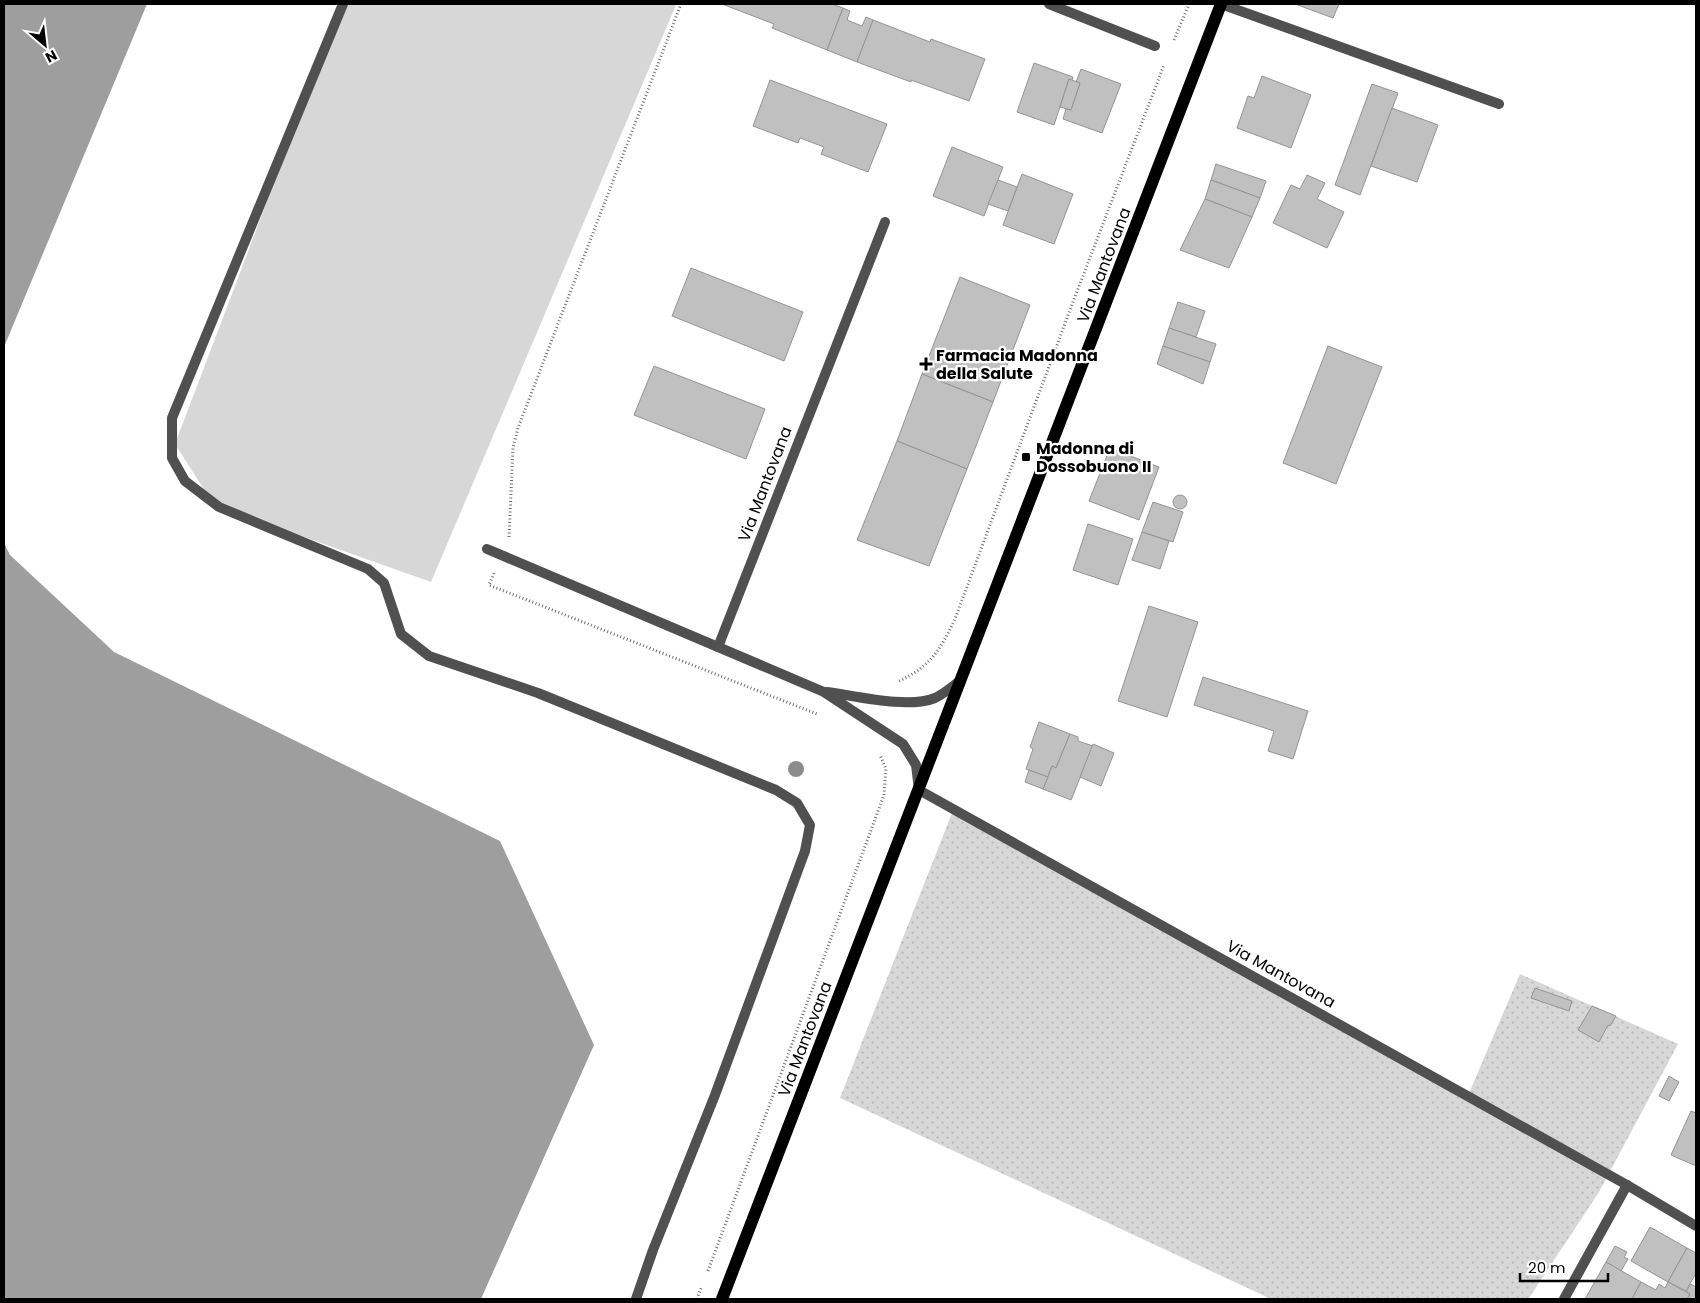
<svg xmlns="http://www.w3.org/2000/svg" width="1700" height="1303" font-family="Poppins,sans-serif">
  <style>
    .grass { fill: url(#grass-dots) }
    .garden { fill: #d7d7d7 }
    .water { fill: #9e9e9e }
    .building { fill: #c0c0c0; stroke: #949494 }
    .lines { fill: none; stroke-linecap: round; stroke-linejoin: round }
    .path { stroke: #727272; stroke-width: 3; stroke-dasharray: 1 2.5; stroke-linecap: butt }
    .lane { stroke: #505050; stroke-width: 10 }
    .street { stroke: #505050; stroke-width: 10 }
    .primary { stroke: #000; stroke-width: 12 }
    .tree { fill: #8c8c8c }
    .poi-dot { fill: #000; stroke: #fff; stroke-width: 2 }
    .labels { text-anchor: middle; dominant-baseline: central; stroke-width: 4.5; stroke-linejoin: round; paint-order: stroke }
    .street-label { font-size: 16px; fill: #000; stroke: #fff }
    .poi-label { font-size: 16px; font-weight: bold; fill: #000; stroke: #fff; text-anchor: start }
  </style>
  <defs>
    <pattern id="grass-dots" width="8" height="8" patternUnits="userSpaceOnUse" patternTransform="scale(1.25)"><rect width="8" height="8" fill="#d7d7d7"/><path d="M2 2h.1M6 6h.1" fill="none" stroke="#b7b7b7" stroke-width="1.8" stroke-linecap="round"/></pattern>
  </defs>
  <rect width="100%" height="100%" fill="#fff"/>
  <polygon class="grass" points="952,813 1467,1098 1520,974 1678,1044 1599,1192 1529,1298 1271,1299 840,1098"/>
  <polygon class="garden" points="342,4 676,5 431,582 214,505 175,444"/>
  <g class="water">
    <polygon points="4,4 147,4 4,347"/>
    <polygon points="4,543 10,555 114,652 500,841 594,1045 481,1299 4,1299"/>
  </g>
  <g class="building">
    <polygon points="722,4 832,4 843,8 827,50 772,28 774,24"/>
    <polygon points="1295,4 1339,4 1333,18"/>
    <polygon points="843,8 850,11 847,20 862,26 866,17 873,20 857,62 827,50"/>
    <polygon points="873,20 930,42 931,39 985,59 969,101 911,80 911,82 857,62"/>
    <polygon points="1034,63 1073,77 1072,81 1069,79 1054,125 1017,112"/>
    <polygon points="1081,69 1121,84 1102,133 1063,119 1066,109 1071,110 1080,83 1076,82"/>
    <polygon points="1262,76 1311,95 1291,148 1237,128 1248,96 1254,98"/>
    <polygon points="1069,79 1080,83 1071,110 1060,107"/>
    <polygon points="770,80 887,124 868,172 821,154 824,147 800,138 798,143 753,126"/>
    <polygon points="1372,84 1398,93 1360,195 1335,185"/>
    <polygon points="1392,108 1438,125 1417,182 1371,166"/>
    <polygon points="952,147 1003,167 984,216 933,196"/>
    <polygon points="1216,164 1266,181 1260,198 1211,180"/>
    <polygon points="1022,174 1073,194 1054,244 1003,225"/>
    <polygon points="1307,175 1325,183 1317,199 1344,212 1327,248 1273,223 1291,185 1300,189"/>
    <polygon points="998,180 1017,187 1008,211 988,204"/>
    <polygon points="1211,180 1260,198 1252,217 1205,199"/>
    <polygon points="1205,199 1252,217 1229,268 1180,250"/>
    <polygon points="691,268 803,312 784,361 672,316"/>
    <polygon points="960,277 1030,305 993,402 922,374"/>
    <polygon points="1178,302 1205,311 1196,337 1169,328"/>
    <polygon points="1169,328 1216,344 1210,362 1163,346"/>
    <polygon points="1163,346 1210,362 1203,384 1157,364"/>
    <polygon points="1328,346 1382,367 1336,484 1283,463"/>
    <polygon points="654,366 765,409 746,459 634,415"/>
    <polygon points="922,374 993,402 967,469 897,441"/>
    <polygon points="897,441 967,469 929,566 857,540"/>
    <polygon points="1110,448 1159,467 1139,520 1089,501"/>
    <circle cx="1180" cy="502" r="7"/>
    <polygon points="1153,502 1183,512 1173,542 1142,532"/>
    <polygon points="1088,524 1133,539 1118,585 1073,570"/>
    <polygon points="1142,532 1169,541 1160,569 1132,560"/>
    <polygon points="1149,606 1198,622 1167,717 1118,701"/>
    <polygon points="1203,677 1308,711 1293,759 1268,751 1274,731 1194,705"/>
    <polygon points="1039,722 1070,734 1056,768 1052,766 1048,777 1026,769 1033,749 1030,747"/>
    <polygon points="1070,734 1078,737 1078,741 1093,746 1071,800 1043,789 1052,766 1056,768"/>
    <polygon points="1093,744 1114,753 1101,786 1080,777"/>
    <polygon points="1029,770 1048,777 1043,789 1025,782"/>
    <polygon points="1535,988 1572,1001 1569,1011 1531,998"/>
    <polygon points="1592,1006 1616,1016 1610,1026 1608,1025 1599,1042 1578,1030"/>
    <polygon points="1669,1076 1679,1082 1669,1101 1659,1096"/>
    <polygon points="1691,1111 1696,1113 1696,1166 1671,1155"/>
    <polygon points="1650,1227 1687,1248 1668,1282 1631,1261"/>
    <polygon points="1615,1246 1627,1252 1624,1257 1628,1259 1621,1271 1606,1262"/>
    <polygon points="1687,1248 1696,1253 1696,1273 1686,1291 1668,1282"/>
    <polygon points="1606,1262 1641,1282 1632,1299 1585,1299"/>
    <polygon points="1641,1282 1656,1290 1659,1284 1665,1288 1668,1282 1690,1294 1687,1299 1632,1299"/>
    <polygon points="1691,1284 1696,1287 1696,1299 1687,1299 1690,1294 1686,1291"/>
  </g>
  <g class="lines">
    <g class="path">
      <polyline points="1174,40 1189,4"/>
      <polyline points="509,537 513,448 518,428 681,4"/>
      <polyline points="494,573 489,585 817,714"/>
      <path d="M899,681c31,-14 42,-32 56,-62l118,-317 91,-237"/>
      <polyline points="708,1271 884,795 886,769 880,755"/>
      <polyline points="697,1299 701,1288"/>
    </g>
    <g class="lane">
      <polyline points="343,4 172,418 172,458 185,481 219,507 368,569 384,583 401,634 429,656 538,693 776,790 797,803 810,825 805,851 715,1095 653,1250 636,1299"/>
      <polyline points="1221,4 1499,104"/>
    </g>
    <g class="street">
      <polyline points="1049,4 1155,46"/>
      <polyline points="487,549 824,692 903,744 916,765 919,790 1627,1185 1696,1226"/>
      <polyline points="718,647 885,222"/>
      <path d="M827,692c30,4 81,17 108,6 9,-4 18,-12 26,-18"/>
      <polyline points="1564,1299 1627,1185"/>
    </g>
    <polyline class="primary" points="722,1299 1221,4"/>
  </g>
  <circle class="tree" cx="796" cy="769" r="8"/>
  <g class="poi-dot">
    <path d="M923.5 356.5h5v5h5v5h-5v5h-5v-5h-5v-5h5z"/>
    <rect x="1021" y="452" width="10" height="10" rx="2.5"/>
  </g>
  <g class="labels">
    <g class="street-label">
      <text transform="translate(1104 265) rotate(-69)">Via Mantovana</text>
      <text transform="translate(765 484) rotate(-69)">Via Mantovana</text>
      <text transform="translate(1281 974) rotate(29)">Via Mantovana</text>
      <text transform="translate(805 1039) rotate(-69)">Via Mantovana</text>
    </g>
    <g class="poi-label">
      <text x="936" y="355">Farmacia Madonna<tspan x="936" dy="18">della Salute</tspan></text>
      <text x="1036" y="448">Madonna di<tspan x="1036" dy="18">Dossobuono II</tspan></text>
    </g>
  </g>
  <rect width="1700" height="1303" fill="none" stroke="#000000" stroke-width="10"/>
  <g transform="translate(45 45) rotate(152)" stroke="#ffffff" stroke-width="4" paint-order="stroke">
  <path d="M0-4L9 19L0 12L-9 19Z" fill="#000000"/>
  <text y="-8" font-size="14" font-weight="bold" text-anchor="middle" fill="#000000">N</text>
  </g>
  <path d="M1520 1273v8h88v-8" fill="none" stroke="#000000" stroke-width="2.5"/>
  <text x="1528" y="1273" font-size="15" fill="#000000" stroke="#ffffff" stroke-width="4" paint-order="stroke">20 m</text>
</svg>
